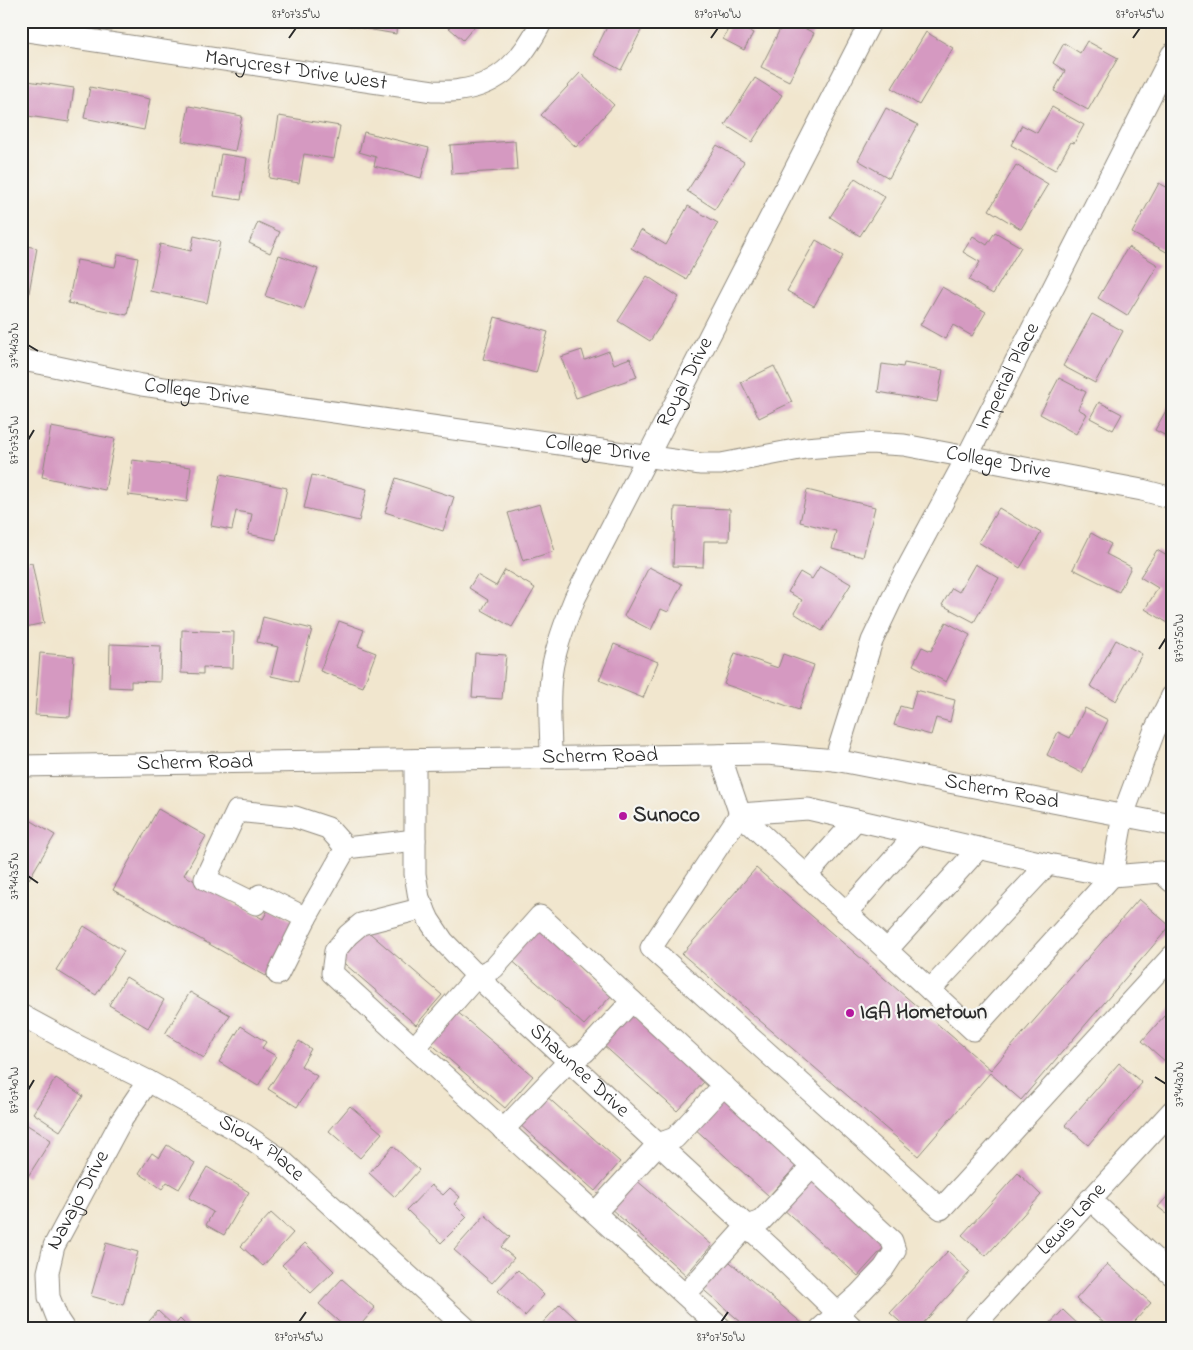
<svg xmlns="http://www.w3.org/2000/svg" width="1193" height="1350" font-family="'Indie Flower',sans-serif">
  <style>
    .building { fill: #d599c1 }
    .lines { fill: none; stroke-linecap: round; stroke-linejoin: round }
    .minor-casing { stroke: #8e887c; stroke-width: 23 }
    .minor { stroke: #fff; stroke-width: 21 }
    .ticks { fill: none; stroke: #2b2b2b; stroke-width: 2 }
    .poi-dot { fill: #b5179e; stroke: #f6f6f2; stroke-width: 2 }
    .labels { text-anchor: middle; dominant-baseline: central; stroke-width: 4.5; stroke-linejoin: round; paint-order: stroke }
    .street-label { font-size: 21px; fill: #2b2b2b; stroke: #f6f6f2 }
    .poi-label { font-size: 21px; font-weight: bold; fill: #2b2b2b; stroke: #f6f6f2; text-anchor: start }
    .neatline { fill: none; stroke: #2b2b2b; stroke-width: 2 }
    .ticks-label { font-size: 12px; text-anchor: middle; fill: #2b2b2b }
  </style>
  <rect width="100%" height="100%" fill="#f6f6f2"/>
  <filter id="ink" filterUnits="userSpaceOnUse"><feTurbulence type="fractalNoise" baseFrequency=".02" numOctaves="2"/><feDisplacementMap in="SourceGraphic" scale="10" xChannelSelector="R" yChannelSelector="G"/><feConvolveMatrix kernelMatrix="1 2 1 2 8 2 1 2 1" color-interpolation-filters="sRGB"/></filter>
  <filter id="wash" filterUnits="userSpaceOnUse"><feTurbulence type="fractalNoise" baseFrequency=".0096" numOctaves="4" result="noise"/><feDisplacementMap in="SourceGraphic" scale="20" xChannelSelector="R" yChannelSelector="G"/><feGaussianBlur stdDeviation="1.12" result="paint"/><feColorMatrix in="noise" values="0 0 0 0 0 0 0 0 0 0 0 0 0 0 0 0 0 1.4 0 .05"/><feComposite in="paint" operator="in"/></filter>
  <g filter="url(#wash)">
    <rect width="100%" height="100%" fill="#f1e6ce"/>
    <g id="blocks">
      <g class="building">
        <polygon points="326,21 397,21 396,34 326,22"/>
        <polygon points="441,21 479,21 463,40"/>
        <polygon points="610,21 646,21 621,70 593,55"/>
        <polygon points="732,21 753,33 744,50 723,39"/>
        <polygon points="784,21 790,21 814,33 789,81 761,67"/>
        <polygon points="926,32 953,48 919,105 892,88"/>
        <polygon points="1087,41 1118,58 1088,110 1054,91 1065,71 1053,63 1064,43 1080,53"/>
        <polygon points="580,73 614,105 576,147 541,115"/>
        <polygon points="755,78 782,95 752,142 725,125"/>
        <polygon points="21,80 74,88 69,122 21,115"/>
        <polygon points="90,87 150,99 144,130 84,118"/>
        <polygon points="189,106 242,116 235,151 182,141"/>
        <polygon points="1052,107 1084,125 1074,143 1071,142 1055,170 1011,145 1022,125 1037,133"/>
        <polygon points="886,108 918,125 889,178 858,160"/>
        <polygon points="279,116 340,126 334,159 304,154 299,183 269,178"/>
        <polygon points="364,132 429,148 421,178 374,166 376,157 359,152"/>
        <polygon points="515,141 517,170 452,174 450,145"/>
        <polygon points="717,145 744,162 715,209 687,191"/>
        <polygon points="221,154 247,158 241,200 214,196"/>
        <polygon points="1016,165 1048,184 1021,229 989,210"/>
        <polygon points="855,178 885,197 860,236 830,217"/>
        <polygon points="1159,183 1172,190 1172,255 1132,233"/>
        <polygon points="688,206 718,223 686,279 631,248 641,230 666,245"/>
        <polygon points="258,222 280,232 270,253 249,243"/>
        <polygon points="995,232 1021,247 993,294 969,280 980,262 963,252 973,236 987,245"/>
        <polygon points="194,236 220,242 207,303 150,291 160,244 191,251"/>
        <polygon points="816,240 843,256 814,306 787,291"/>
        <polygon points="21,245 37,248 28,298 21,297"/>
        <polygon points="1128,247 1158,265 1127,316 1098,298"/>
        <polygon points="118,254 138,258 127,315 68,303 77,260 115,267"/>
        <polygon points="279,255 318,269 304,309 265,296"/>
        <polygon points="647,276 679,297 650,341 618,321"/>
        <polygon points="942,287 986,312 972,336 953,325 945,339 920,325"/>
        <polygon points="1092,314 1123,331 1095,383 1063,366"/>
        <polygon points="495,317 548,332 536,373 483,359"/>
        <polygon points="582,350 585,360 609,351 614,364 630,358 637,377 576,398 561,357"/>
        <polygon points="904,363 943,370 937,402 878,392 882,364 903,367"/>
        <polygon points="774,366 792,402 759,418 741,382"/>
        <polygon points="1059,378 1086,392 1078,409 1087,414 1076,434 1040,414"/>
        <polygon points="1172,400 1172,439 1155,430"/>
        <polygon points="1099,402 1122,414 1113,430 1090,418"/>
        <polygon points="51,427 115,439 105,490 42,477"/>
        <polygon points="132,460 191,467 187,502 128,495"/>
        <polygon points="221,474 287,488 276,540 248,534 252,514 236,511 232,530 211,526"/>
        <polygon points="312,475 367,489 359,521 304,508"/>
        <polygon points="396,478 454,497 443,531 385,512"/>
        <polygon points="807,490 875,507 863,557 832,549 836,531 800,522"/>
        <polygon points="540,504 555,551 523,561 508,513"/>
        <polygon points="675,507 730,509 729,541 704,541 703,567 673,566"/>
        <polygon points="999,508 1041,533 1020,568 978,542"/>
        <polygon points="1091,533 1111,544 1106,554 1131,567 1119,592 1073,569"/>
        <polygon points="1157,550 1172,559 1172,616 1168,623 1145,609 1158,588 1140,577"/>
        <polygon points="32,563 44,623 21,628 21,565"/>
        <polygon points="975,564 999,578 974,622 942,605 952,588 959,592"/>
        <polygon points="820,566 851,584 822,631 794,613 802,600 788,592 800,572 812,579"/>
        <polygon points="649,567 682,584 668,612 661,609 651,630 624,616"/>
        <polygon points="505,570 535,588 512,627 482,610 488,600 469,588 477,575 496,586"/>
        <polygon points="263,617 312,629 298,682 271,676 278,647 257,642"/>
        <polygon points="339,621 364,630 358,646 376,653 363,687 320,671"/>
        <polygon points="946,622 970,635 946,682 913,665 922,647 931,651"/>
        <polygon points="182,630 234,632 233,668 203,667 203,674 181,673"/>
        <polygon points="1116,640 1142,654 1116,701 1090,686"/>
        <polygon points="110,644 161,646 160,682 131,681 131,688 109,687"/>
        <polygon points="614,644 658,662 643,698 599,680"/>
        <polygon points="40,653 74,656 70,717 35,715"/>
        <polygon points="475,653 506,655 502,699 472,697"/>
        <polygon points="735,653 778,668 783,654 814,665 799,710 724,684"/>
        <polygon points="916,690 955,700 950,722 936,718 931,735 894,725 900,706 911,709"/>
        <polygon points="1085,708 1108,720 1082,773 1047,755 1058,732 1070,738"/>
        <polygon points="158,809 206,836 184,875 263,919 269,908 296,924 266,976 113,890"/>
        <polygon points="25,817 55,835 29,879 21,875 21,824"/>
        <polygon points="756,868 991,1070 1139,899 1170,926 1021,1100 990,1073 918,1156 682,954"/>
        <polygon points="84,926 124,951 96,995 56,970"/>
        <polygon points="536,926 612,995 584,1025 508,957"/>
        <polygon points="365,929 442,995 416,1025 339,959"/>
        <polygon points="126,977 164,1000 148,1028 109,1005"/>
        <polygon points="190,992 230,1015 204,1058 165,1034"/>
        <polygon points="1172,1007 1172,1055 1166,1062 1142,1041"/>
        <polygon points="455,1010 533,1076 505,1108 428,1041"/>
        <polygon points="629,1012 705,1081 677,1111 601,1043"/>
        <polygon points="241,1026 266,1042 262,1048 276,1056 258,1086 219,1062"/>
        <polygon points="299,1041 311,1049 301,1066 317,1076 297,1107 268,1089"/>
        <polygon points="1119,1063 1142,1083 1088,1145 1065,1125"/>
        <polygon points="56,1078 83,1096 60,1131 33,1113"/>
        <polygon points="545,1095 620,1162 595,1191 519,1124"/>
        <polygon points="721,1096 797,1165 769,1196 693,1127"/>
        <polygon points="350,1106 382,1133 360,1158 329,1131"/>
        <polygon points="21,1121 51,1140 27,1178 21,1174"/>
        <polygon points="167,1145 195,1163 179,1189 167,1182 162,1189 139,1173 152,1153 159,1158"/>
        <polygon points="393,1146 419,1170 395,1197 369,1173"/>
        <polygon points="207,1167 249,1192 224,1235 206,1225 213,1212 189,1198"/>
        <polygon points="1018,1173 1041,1195 986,1256 962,1235"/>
        <polygon points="810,1177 886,1245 858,1276 782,1208"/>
        <polygon points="635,1179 712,1245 686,1275 610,1208"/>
        <polygon points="431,1185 443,1195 450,1188 460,1197 454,1204 467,1217 441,1243 407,1210"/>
        <polygon points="1172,1191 1172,1218 1158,1207"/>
        <polygon points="271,1213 293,1233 263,1266 241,1246"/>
        <polygon points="485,1215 510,1237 501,1247 514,1258 492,1283 454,1250"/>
        <polygon points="106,1243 138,1252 123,1305 91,1296"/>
        <polygon points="305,1243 334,1271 311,1293 282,1265"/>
        <polygon points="948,1251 970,1272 918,1329 908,1329 890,1313"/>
        <polygon points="724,1257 803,1324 799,1329 749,1329 699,1286"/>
        <polygon points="1107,1264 1151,1303 1128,1329 1111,1329 1076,1299"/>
        <polygon points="518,1270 544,1295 525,1316 498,1291"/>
        <polygon points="342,1279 375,1308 357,1329 347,1329 319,1304"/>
        <polygon points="560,1304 587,1329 537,1329"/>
        <polygon points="1063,1310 1083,1329 1045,1329"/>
        <polygon points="158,1311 174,1326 180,1319 190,1329 142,1329"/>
      </g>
    </g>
  </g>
  <g filter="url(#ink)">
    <use href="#blocks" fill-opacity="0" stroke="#8e887c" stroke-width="1"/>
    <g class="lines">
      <defs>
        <g id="minor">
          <path id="s1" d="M21,30l412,61c9,0 18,1 27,-1 42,-5 64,-34 82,-69"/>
          <path id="s2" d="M21,360l23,4 98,21 559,79h20l84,-16 65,-5 34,2 63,12 175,33 30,8"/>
          <polyline points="720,755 740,814 973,1030 1112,876 1123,815 1154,732 1172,696"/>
          <path id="s3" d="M551,757c0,-30 -4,-62 2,-93 5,-23 13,-44 22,-66l296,-577"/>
          <path id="s4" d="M415,760v114l4,24 10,22 14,21 43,44 287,265 81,79"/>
          <path id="s5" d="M835,760l37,-119 28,-59 67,-125 205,-403"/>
          <path id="s6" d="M21,766l746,-12 68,6 337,65"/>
          <polyline points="346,848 328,828 295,817 237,811 205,879 256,904 260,895 306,918 346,848 415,840"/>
          <polyline points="806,876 856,820"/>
          <polyline points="1172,882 1161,872 1112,876 1048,864 808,809 740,814 651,948 941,1209 1172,956"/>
          <polyline points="424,908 361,924 348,935 335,951 332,973 722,1329"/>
          <polyline points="846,913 916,834"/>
          <polyline points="887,950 979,848"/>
          <polyline points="278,974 306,918"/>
          <polyline points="930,990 1048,864"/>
          <path id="s7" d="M21,1015l57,31 70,35 96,53 35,24 188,171"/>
          <polyline points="414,1048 477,976 494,968 540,916 892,1241 895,1251 884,1268 859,1294 820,1329"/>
          <polyline points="503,1130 569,1061 585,1052 632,1001"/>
          <polyline points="1090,1199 1172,1275"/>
          <polyline points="595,1213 658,1144 675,1138 724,1085"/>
          <polyline points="685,1295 747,1226 761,1221 812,1167"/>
          <path id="s8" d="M64,1329l-6,-9 -9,-23 -1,-25 6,-26 67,-125 27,-40"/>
          <path id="s9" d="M971,1329l201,-218"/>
        </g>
      </defs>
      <use href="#minor" class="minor-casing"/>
      <use href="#minor" class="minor"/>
    </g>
  </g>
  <path class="ticks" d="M289,38l7,-10M711,38l7,-10M1133,38l7,-10M28,345l10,6M28,440l6,-10M1159,649l7,-11M28,876l10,7M1155,1077l11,7M28,1090l6,-10M299,1322l7,-10M721,1322l7,-10"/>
  <g class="poi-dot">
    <circle cx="623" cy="816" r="5"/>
    <circle cx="850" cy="1013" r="5"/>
  </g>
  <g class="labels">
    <g class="street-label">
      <text stroke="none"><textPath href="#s1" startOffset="278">Marycrest Drive West</textPath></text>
      <text stroke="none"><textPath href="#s5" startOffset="422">Imperial Place</textPath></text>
      <text stroke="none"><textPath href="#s3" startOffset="405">Royal Drive</textPath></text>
      <text stroke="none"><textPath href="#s2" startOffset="179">College Drive</textPath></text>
      <text stroke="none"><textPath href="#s2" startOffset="584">College Drive</textPath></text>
      <text stroke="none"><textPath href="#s2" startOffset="989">College Drive</textPath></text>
      <text stroke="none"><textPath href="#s6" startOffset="579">Scherm Road</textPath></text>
      <text stroke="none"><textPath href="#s6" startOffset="174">Scherm Road</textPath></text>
      <text stroke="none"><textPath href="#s6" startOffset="984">Scherm Road</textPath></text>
      <text stroke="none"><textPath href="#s4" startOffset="376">Shawnee Drive</textPath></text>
      <text stroke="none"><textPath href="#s7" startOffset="275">Sioux Place</textPath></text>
      <text stroke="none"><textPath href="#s8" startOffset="139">Navajo Drive</textPath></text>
      <text stroke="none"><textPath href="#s9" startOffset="149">Lewis Lane</textPath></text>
    </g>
    <g class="poi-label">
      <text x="633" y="816">Sunoco</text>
      <text x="860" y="1013">IGA Hometown</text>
    </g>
  </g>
  <rect width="1193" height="1350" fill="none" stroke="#f6f6f2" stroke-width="55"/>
  <rect x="28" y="28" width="1138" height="1294" class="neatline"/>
  <g class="ticks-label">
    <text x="296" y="18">87°07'35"W</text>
    <text x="718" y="18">87°07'40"W</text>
    <text x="1140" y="18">87°07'45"W</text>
    <text transform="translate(14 345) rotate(-90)" y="4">37°44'30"N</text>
    <text transform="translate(14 440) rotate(-90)" y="4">87°07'35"W</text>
    <text transform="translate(1179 638) rotate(-90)" y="4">87°07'50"W</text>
    <text transform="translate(14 876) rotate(-90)" y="4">37°44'35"N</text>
    <text transform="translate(1179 1084) rotate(-90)" y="4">37°44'30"N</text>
    <text transform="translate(14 1090) rotate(-90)" y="4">87°07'40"W</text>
    <text x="299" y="1341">87°07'45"W</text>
    <text x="721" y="1341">87°07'50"W</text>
  </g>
</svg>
